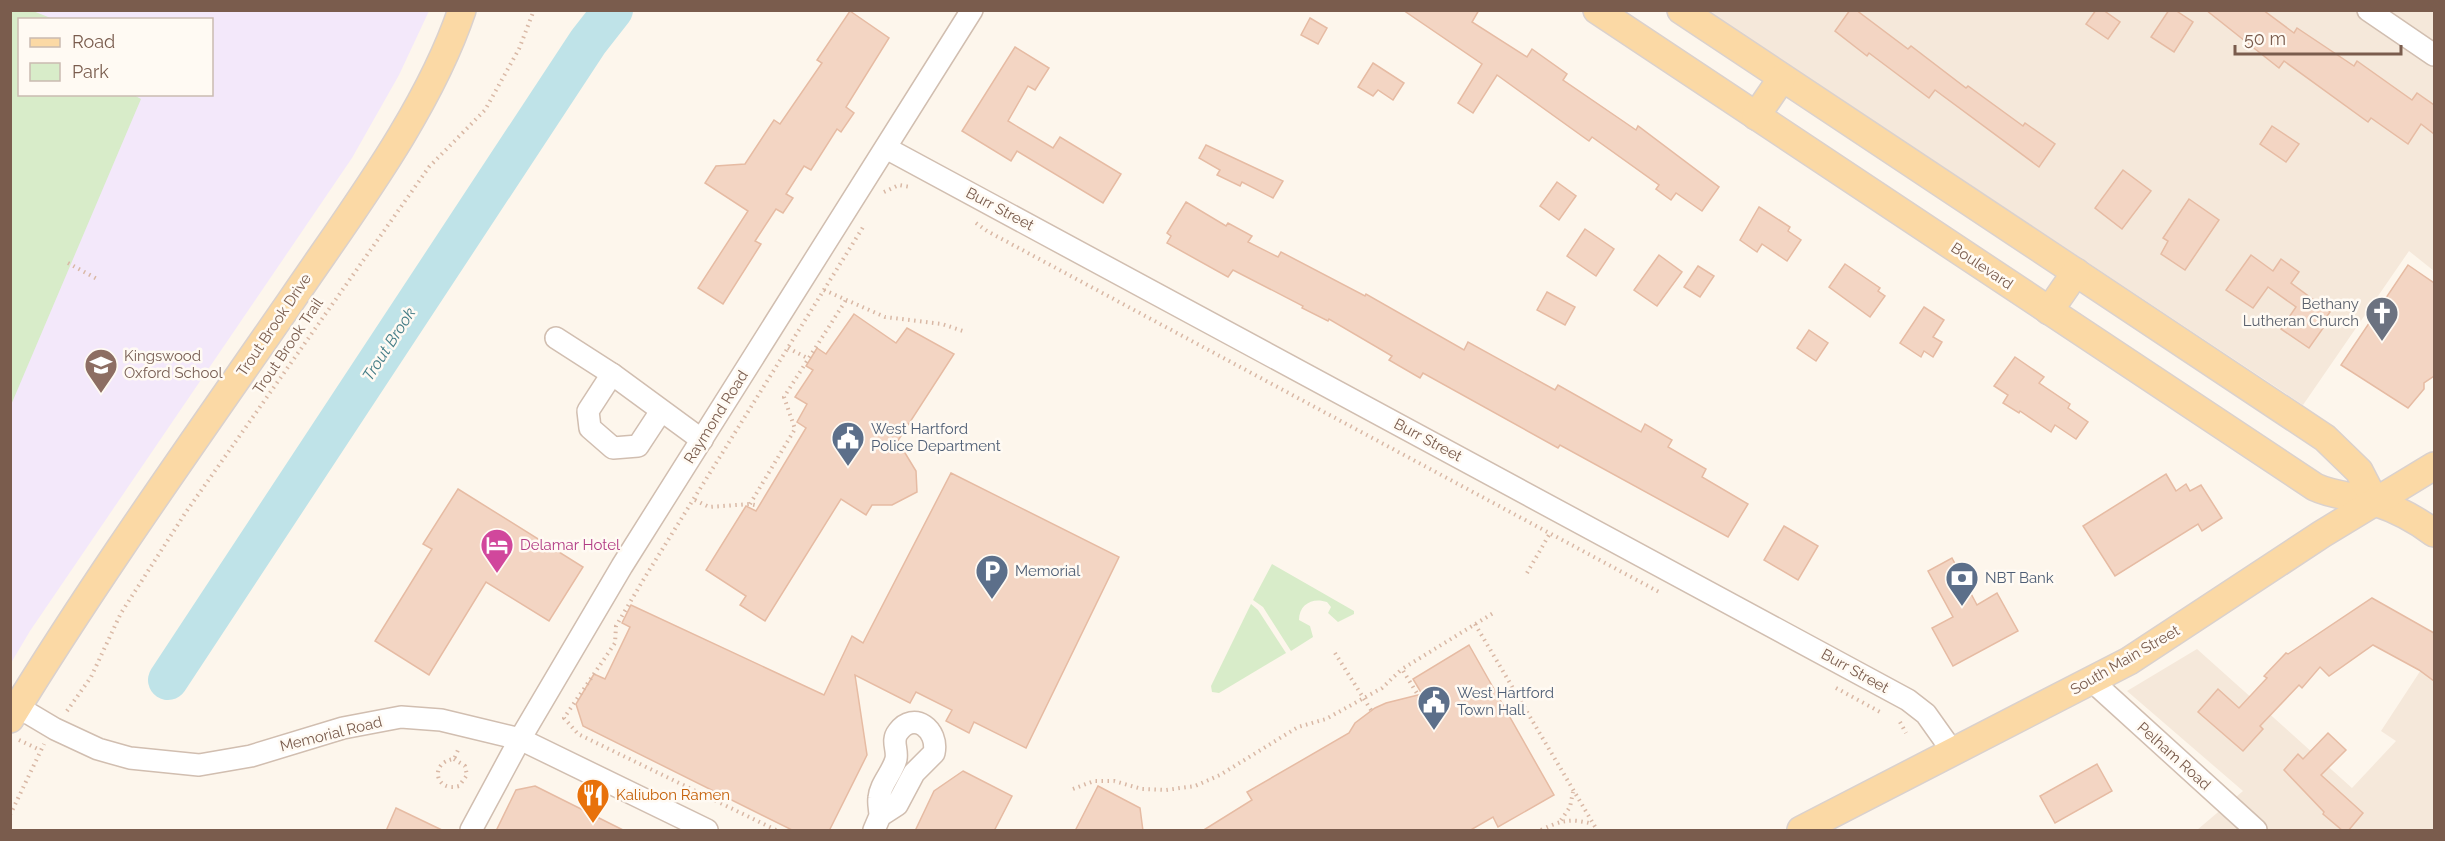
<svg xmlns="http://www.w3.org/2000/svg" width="2445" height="841" font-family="Raleway,sans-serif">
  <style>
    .residential { fill: #f5e8da }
    .education { fill: #f3e8fa; fill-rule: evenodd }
    .green { fill: #d8ecc9 }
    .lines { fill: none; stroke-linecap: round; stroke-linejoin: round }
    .river { stroke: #bfe3e8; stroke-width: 40 }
    .building { fill: #f3d5c3; stroke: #e6bba3; stroke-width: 1.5 }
    .minor-casing { stroke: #d1beb0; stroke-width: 24 }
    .major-casing { stroke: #dad1cd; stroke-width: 30 }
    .path { stroke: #d9b8a5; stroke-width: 4; stroke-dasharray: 1.5 4.5; stroke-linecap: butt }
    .minor { stroke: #fff; stroke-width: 21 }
    .major { stroke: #fbd9a5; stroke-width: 27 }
    .labels { text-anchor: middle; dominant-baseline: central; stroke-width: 5; stroke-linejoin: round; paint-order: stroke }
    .street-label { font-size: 15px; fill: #7a5c4d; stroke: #fffaf3 }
    .worship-label { font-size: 15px; fill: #5b616d; stroke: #fffaf3; text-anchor: end }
    .education-label { font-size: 15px; fill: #785e54; stroke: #fffaf3; text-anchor: start }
    .service-label { font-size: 15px; fill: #4e5e75; stroke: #fffaf3; text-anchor: start }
    .hotel-label { font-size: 15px; fill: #b23c85; stroke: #fffaf3; text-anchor: start }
    .food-label { font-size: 15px; fill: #c56008; stroke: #fffaf3; text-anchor: start }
    .water-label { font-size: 16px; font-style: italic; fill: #437c86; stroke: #fffaf3 }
  </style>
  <rect width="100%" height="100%" fill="#fdf6ec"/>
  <g class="residential">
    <polygon points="1708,11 2434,11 2434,271 2409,251 2303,405"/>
    <polygon points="2197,649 2352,788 2396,741 2381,731 2434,650 2434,830 2197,830 2243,791 2127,691"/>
  </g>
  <path class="education" d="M11,11h418l-30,64 -47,83 -322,473 -19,32zM20,20h192v74h-192z"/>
  <g class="green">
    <polygon points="11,10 33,11 53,19 20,20 20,94 132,94 141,99 11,405"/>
    <path d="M1272,564l82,47v3l-16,8 -10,-9 3,-6 -4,-5c-14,-5 -28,2 -28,18l11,6 3,11 -22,14 -28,-44 -10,-7z"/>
    <polygon points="1251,604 1258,610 1286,653 1219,693 1212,692 1211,686"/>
  </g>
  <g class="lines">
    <polyline class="river" points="168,680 588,42 613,10"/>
  </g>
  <g class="building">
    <polygon points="1403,10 1479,10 1472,22 1527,57 1532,49 1567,74 1563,80 1636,130 1638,126 1719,187 1702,211 1676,193 1671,200 1656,189 1659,185 1592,137 1589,141 1497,75 1473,113 1458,103 1482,64"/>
    <polygon points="1850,10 1856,10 1908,49 1911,46 1966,88 1968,86 2023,126 2025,123 2055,144 2039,167 1935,90 1929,98 1869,53 1867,56 1835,31"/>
    <polygon points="2096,10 2103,10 2120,22 2108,39 2086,24"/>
    <polygon points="2169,10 2175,10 2193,22 2174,52 2151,37"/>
    <polygon points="2206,10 2263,10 2294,33 2297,28 2354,66 2357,61 2412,100 2417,93 2434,105 2434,134 2421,124 2408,144 2371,118 2368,122 2284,61 2279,68"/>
    <polygon points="850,11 889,38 846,107 854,113 841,132 837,129 811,170 804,166 786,194 793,198 783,213 776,209 755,241 761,244 723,304 698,288 748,211 705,183 716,166 745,164 774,120 780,124 822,63 817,60"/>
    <polygon points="1310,18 1327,28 1318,44 1301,35"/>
    <polygon points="1015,47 1049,68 1035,90 1028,86 1008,121 1053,148 1060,137 1121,174 1103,203 1017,151 1011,161 962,131"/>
    <polygon points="1373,63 1404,83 1393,100 1378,90 1373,96 1358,87"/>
    <polygon points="2272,126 2299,144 2286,162 2260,144"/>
    <polygon points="1206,145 1283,181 1273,198 1242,182 1240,186 1217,175 1220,170 1199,158"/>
    <polygon points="2123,170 2151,191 2122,229 2095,208"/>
    <polygon points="1557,182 1576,196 1559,220 1540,206"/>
    <polygon points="2189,199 2219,220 2185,270 2161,254 2168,241 2163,238"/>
    <polygon points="1186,202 1226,226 1228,223 1252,236 1248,242 1278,257 1281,252 1365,296 1366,294 1464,350 1468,342 1555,390 1558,385 1641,432 1645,424 1672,440 1668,447 1706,469 1702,477 1748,504 1728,537 1560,445 1558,448 1423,373 1420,378 1389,360 1392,356 1329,319 1328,321 1302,308 1303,306 1233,270 1228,277 1167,243 1171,236 1167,233"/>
    <polygon points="1759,207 1790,227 1788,231 1801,240 1787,261 1762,244 1757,252 1740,240"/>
    <polygon points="1585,229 1614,249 1596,276 1567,256"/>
    <polygon points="1659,255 1682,272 1657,306 1634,290"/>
    <polygon points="2251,255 2273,271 2281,259 2299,272 2291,283 2330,312 2323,322 2326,324 2309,348 2281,329 2296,307 2268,287 2253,308 2226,290"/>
    <polygon points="1845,264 1880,288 1878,291 1885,296 1870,317 1829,287"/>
    <polygon points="2408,265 2434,283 2434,376 2424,383 2424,389 2408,408 2341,365"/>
    <polygon points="1698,266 1714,276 1700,297 1684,287"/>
    <polygon points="1547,292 1575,307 1565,325 1537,310"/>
    <polygon points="1924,307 1944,320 1933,337 1942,342 1933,357 1924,351 1921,357 1900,343"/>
    <polygon points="854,314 896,343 907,328 954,354 897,442 903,447 902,448 916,471 917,492 892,505 872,505 866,515 841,499 765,621 740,605 746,596 706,570 746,506 756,511 806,428 797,422 807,404 795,397 813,370 806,366 817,348 826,354"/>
    <polygon points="1809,330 1828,343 1816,361 1797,348"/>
    <polygon points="2015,357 2044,377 2039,383 2070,404 2068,408 2088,422 2076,439 2055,425 2051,432 2020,411 2019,413 2003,403 2008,395 1994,386"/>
    <polygon points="951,473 1119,557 1026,748 974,722 969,733 946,721 952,710 916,692 910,703 855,675 867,755 829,831 794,831 583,726 576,704 594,674 605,679 630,627 622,623 631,605 824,695 852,636 863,643"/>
    <polygon points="2166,474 2176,491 2186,484 2190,491 2201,485 2222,518 2202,531 2198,524 2115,576 2083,526"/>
    <polygon points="458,489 583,567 549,621 486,582 429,675 375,641 432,549 423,544"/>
    <polygon points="1784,526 1818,546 1798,580 1764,560"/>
    <polygon points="1952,558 1977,605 1997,593 2018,631 1953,666 1932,628 1953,617 1928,571"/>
    <polygon points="2372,598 2434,633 2434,681 2419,670 2373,645 2329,676 2320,667 2302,688 2299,685 2260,726 2263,729 2243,751 2198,712 2218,689 2239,708 2267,678 2264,676 2286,653 2288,654"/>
    <polygon points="1469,645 1554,795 1498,827 1493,817 1469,831 1202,831 1252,800 1247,792 1349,733 1355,723 1375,708 1386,703 1422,694 1413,679"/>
    <polygon points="2328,733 2346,750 2321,775 2363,813 2348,831 2343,831 2323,814 2324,812 2284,770 2298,754 2303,759"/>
    <polygon points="2097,764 2112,791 2055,823 2040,796"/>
    <polygon points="963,771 1012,796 994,831 915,831 934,791"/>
    <polygon points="535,786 625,831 496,831 516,790"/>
    <polygon points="1098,786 1140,808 1143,831 1075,831"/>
    <polygon points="396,808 444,831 386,831"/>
  </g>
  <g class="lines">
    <defs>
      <g id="minor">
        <polyline points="2368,10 2434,55"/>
        <polyline points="886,148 1908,700 1926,714 1953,752"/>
        <polyline points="556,338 612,374 702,440"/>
        <polyline points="612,374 588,411 590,428 613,448 638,446 661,411"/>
        <polyline points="2092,681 2256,830"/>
        <polyline points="18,707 55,729 98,749 130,758 199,765 251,756 343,728 401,717 441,720 520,739 707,830"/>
        <polyline points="471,830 520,739 622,566 972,10"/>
        <path d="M874,830l6,-14 17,-11 17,-32 20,-20c5,-23 -20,-43 -36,-21 -7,9 0,17 -2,27 -3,13 -16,25 -17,39 -1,5 1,12 1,18"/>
      </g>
      <g id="major">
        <path d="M1597,10l718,477c19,9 40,9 60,15 21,7 42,18 59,31"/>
        <polyline points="1681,10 2325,438 2359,471 2375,502"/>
        <polyline points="1756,116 1782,78"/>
        <polyline points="2049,311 2076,272"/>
        <path d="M10,719c88,-144 187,-282 283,-421 59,-87 135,-187 169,-288"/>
        <polyline points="1801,830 2129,661 2322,534 2434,466"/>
      </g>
    </defs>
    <use href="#minor" class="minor-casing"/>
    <use href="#major" class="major-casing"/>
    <g class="path">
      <polyline points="884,192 899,185 910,187"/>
      <polyline points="976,223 987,231 1661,593"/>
      <polyline points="68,263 99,280"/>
      <polyline points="824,290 885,317 942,324 963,331"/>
      <polyline points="788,348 809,359"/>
      <polyline points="695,500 709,507 750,504 759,506"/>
      <polyline points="750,504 795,429 784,397 846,300"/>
      <polyline points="1527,573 1549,535"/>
      <polyline points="1475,624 1597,830"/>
      <polyline points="1335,653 1371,710"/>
      <polyline points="1836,688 1882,713"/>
      <polyline points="1426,708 1402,669 1495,612"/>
      <polyline points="67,711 91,677 121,613 186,512 429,167 485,110 519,49 534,10"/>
      <polyline points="1900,722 1906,733"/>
      <polyline points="19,740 40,750"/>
      <path d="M454,759l11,7 2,9 -8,11c-24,7 -30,-24 -5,-27l4,-9"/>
      <polyline points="1073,789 1094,781 1114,781 1142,789 1166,790 1195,786 1220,775 1298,727 1326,719 1382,688 1402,669"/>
      <polyline points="10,815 44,744"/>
      <polyline points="1561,820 1570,807 1573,792"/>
      <polyline points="776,830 578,734 564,718 615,643 616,626 645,577 865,224"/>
      <path d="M1541,830c21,-10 29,-12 52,-6"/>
    </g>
    <use href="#minor" class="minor"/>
    <use href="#major" class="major"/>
  </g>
  <defs>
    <symbol id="church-pin" viewBox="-11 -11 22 30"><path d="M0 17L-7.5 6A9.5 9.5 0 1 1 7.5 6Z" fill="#6b7280" stroke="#fffaf3"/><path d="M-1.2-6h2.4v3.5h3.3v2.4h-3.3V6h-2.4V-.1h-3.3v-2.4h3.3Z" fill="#fff"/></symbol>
    <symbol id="school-pin" viewBox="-11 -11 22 30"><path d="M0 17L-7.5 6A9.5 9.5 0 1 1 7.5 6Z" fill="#8d6e63" stroke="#fffaf3"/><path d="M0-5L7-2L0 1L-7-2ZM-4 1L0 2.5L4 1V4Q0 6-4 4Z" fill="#fff"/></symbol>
    <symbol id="civic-pin" viewBox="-11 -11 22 30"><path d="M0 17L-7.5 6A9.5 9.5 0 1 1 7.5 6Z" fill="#5c6f8a" stroke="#fffaf3"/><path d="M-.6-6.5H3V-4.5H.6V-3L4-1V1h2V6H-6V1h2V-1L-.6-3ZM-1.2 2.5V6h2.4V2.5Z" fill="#fff"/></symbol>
    <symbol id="hotel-pin" viewBox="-11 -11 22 30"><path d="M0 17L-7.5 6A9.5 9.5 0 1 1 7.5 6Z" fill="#d1479c" stroke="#fffaf3"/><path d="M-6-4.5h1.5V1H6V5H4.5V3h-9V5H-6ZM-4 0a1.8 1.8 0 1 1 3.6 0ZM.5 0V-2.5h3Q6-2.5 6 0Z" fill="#fff"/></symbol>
    <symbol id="parking-pin" viewBox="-11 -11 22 30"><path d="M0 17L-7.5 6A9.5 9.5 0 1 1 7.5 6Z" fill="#5c6f8a" stroke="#fffaf3"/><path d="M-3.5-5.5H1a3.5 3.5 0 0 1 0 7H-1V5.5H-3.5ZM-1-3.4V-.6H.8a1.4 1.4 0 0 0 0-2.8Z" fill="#fff"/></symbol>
    <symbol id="bank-pin" viewBox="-11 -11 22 30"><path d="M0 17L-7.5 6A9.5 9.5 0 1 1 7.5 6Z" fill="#5c6f8a" stroke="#fffaf3"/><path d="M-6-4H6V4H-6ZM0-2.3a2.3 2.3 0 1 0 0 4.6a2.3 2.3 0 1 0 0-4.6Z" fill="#fff"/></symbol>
    <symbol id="restaurant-pin" viewBox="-11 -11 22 30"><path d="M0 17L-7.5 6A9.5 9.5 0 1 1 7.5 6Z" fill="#e8710a" stroke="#fffaf3"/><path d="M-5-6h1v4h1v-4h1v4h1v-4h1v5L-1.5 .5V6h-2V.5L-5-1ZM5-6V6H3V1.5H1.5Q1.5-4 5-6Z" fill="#fff"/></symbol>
  </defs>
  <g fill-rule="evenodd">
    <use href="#church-pin" x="2363" y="294" width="38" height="52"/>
    <use href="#school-pin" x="82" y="346" width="38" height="52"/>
    <use href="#civic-pin" x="829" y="419" width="38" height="52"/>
    <use href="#hotel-pin" x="478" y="526" width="38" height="52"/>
    <use href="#parking-pin" x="973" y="552" width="38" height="52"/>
    <use href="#bank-pin" x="1943" y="559" width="38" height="52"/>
    <use href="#civic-pin" x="1415" y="683" width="38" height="52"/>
    <use href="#restaurant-pin" x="574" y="776" width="38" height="52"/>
  </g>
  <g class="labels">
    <g class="street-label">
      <text transform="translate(1000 209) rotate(28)">Burr Street</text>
      <text transform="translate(1982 266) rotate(34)">Boulevard</text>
      <text transform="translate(274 325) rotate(-56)">Trout Brook Drive</text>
      <text transform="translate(288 346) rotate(-56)">Trout Brook Trail</text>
      <text transform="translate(716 417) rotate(-58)">Raymond Road</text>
      <text transform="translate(1428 440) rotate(28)">Burr Street</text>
      <text transform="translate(2125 660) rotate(-30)">South Main Street</text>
      <text transform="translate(1855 671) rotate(29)">Burr Street</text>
      <text transform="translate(331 734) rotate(-14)">Memorial Road</text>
      <text transform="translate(2174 756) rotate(42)">Pelham Road</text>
    </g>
    <g class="worship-label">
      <text x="2359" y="304">Bethany<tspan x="2359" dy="17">Lutheran Church</tspan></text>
    </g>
    <g class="education-label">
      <text x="124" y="356">Kingswood<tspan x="124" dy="17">Oxford School</tspan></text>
    </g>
    <g class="service-label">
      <text x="871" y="429">West Hartford<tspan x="871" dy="17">Police Department</tspan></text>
      <text x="1015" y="571">Memorial</text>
      <text x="1985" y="578">NBT Bank</text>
      <text x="1457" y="693">West Hartford<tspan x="1457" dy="17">Town Hall</tspan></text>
    </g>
    <g class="hotel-label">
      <text x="520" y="545">Delamar Hotel</text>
    </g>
    <g class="food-label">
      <text x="616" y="795">Kaliubon Ramen</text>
    </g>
    <g class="water-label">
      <text transform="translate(389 344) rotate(-57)">Trout Brook</text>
    </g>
  </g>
  <rect width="2445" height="841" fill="none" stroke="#7a5c4d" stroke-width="24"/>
  <rect x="18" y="18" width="195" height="78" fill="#fffaf3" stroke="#cabbb1" stroke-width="1.5"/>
  <rect x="30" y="38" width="30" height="9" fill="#fbd9a5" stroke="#cabbb1" stroke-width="1.5"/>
  <text x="72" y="48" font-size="18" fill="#7a5c4d">Road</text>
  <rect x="30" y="63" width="30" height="18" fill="#d8ecc9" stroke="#cabbb1" stroke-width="1.5"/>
  <text x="72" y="78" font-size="18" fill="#7a5c4d">Park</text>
  <path d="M2235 45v9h166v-9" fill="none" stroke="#7a5c4d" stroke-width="3"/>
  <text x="2244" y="45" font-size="18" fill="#7a5c4d" stroke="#fffaf3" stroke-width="4.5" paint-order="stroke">50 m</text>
</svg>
